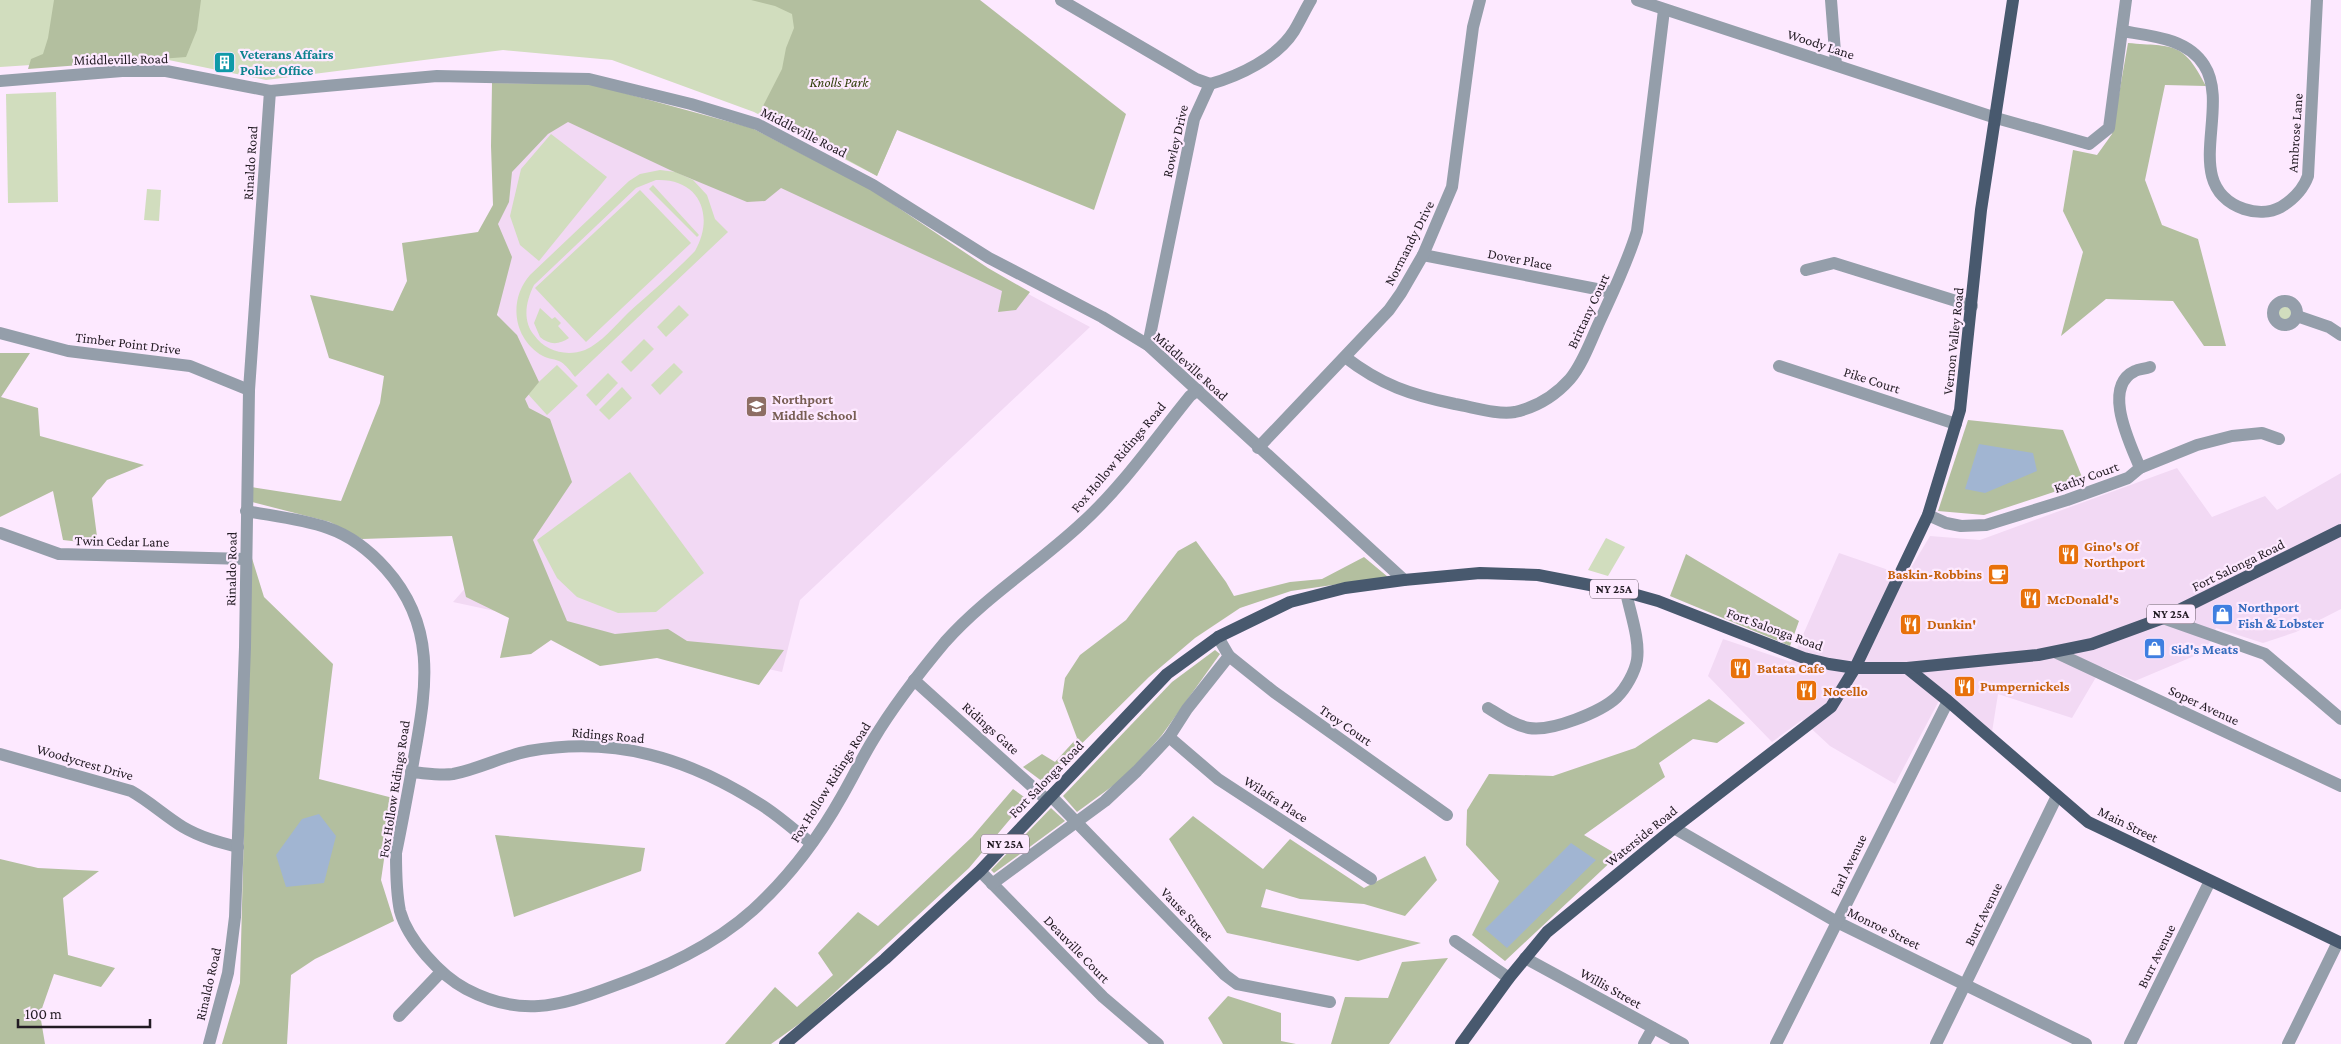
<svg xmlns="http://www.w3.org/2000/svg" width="2341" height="1044" font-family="'Crimson Pro',serif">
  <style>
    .built { fill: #f2d9f4 }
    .green { fill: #d1ddbe; fill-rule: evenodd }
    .forest { fill: #b3bf9f }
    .water { fill: #a1b5d2 }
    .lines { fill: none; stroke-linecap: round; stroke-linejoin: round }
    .minor { stroke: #949eaa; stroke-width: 12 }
    .major { stroke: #48596e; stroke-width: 12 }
    .labels { text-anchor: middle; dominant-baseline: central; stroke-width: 4.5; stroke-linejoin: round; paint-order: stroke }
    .shield { fill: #fde9ff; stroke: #645965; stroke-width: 1 }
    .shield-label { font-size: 12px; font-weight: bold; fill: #221b23 }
    .street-label { font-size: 14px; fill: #221b23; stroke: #fde9ff }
    .culture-label { font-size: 14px; font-weight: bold; fill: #0d838f; stroke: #fde9ff; text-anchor: start }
    .park-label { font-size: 14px; font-style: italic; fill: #303f0a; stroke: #fde9ff }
    .education-label { font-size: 14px; font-weight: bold; fill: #785e54; stroke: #fde9ff; text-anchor: start }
    .food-label { font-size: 14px; font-weight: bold; fill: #c56008; stroke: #fde9ff; text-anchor: start }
    .shop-label { font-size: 14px; font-weight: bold; fill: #366cbe; stroke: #fde9ff; text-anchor: start }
  </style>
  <rect width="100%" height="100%" fill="#fde9ff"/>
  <g class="built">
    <polygon points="550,90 987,272 1090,327 800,600 782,672 453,602 508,540 516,487 494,272 494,141"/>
    <polygon points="2177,468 2212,517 2265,496 2277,510 2341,473 2341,609 2296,632 2263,643 2216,628 2212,640 2199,654 2135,681 2102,667 2072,718 1998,694 1992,732 1943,693 1895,784 1830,746 1802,720 1772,742 1708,676 1723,639 1791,662 1839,553 1906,576 1930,536 1980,540"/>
  </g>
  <g class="green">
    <polygon points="0,0 911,0 897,130 877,176 754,112 612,60 503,50 266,80 154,57 0,67"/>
    <polygon points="56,92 58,202 8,203 6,94"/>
    <polygon points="551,134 607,177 539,261 520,245 510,216 521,169"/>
    <path d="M660,170l16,2 17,8 14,15 8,24 13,13 -153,145c-4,-5 -9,-12 -14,-15 -5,-3 -13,-3 -18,-6 -30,-17 -35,-56 -13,-81l99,-94 11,-7zM656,180c44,-2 59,36 39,71 -21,22 -45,42 -67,62 -13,13 -27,30 -43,37 -19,7 -40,1 -51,-15 -12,-15 -8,-34 0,-50l102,-97z"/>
    <polygon points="653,185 699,235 697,237 649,189"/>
    <polygon points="147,189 161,190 159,221 144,220"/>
    <polygon points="640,190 691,243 586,342 535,288"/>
    <circle cx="2285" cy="313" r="10"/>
    <polygon points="679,305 689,315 666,337 657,327"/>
    <path d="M540,308l12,11 3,-2 6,6 -3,3 11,12c-10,7 -20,7 -29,-1l-6,-14z"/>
    <polygon points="644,339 654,349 631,372 621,362"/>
    <polygon points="674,363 683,372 660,395 651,385"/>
    <polygon points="557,365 578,386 547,415 527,393"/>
    <polygon points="608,373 618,383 596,406 586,395"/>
    <polygon points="622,387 632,398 609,420 599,410"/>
    <polygon points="630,472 704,573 656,612 618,613 577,597 557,578 537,540"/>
    <polygon points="1606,538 1625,547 1608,576 1588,570"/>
  </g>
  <g class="forest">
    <polygon points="54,0 201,0 197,30 186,57 28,69 31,59 43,54 48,38"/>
    <polygon points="751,0 980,0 1126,114 1094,210 897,130 877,176 760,112 782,69 786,48 794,28 792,14 775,6"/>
    <path d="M2128,43c46,4 55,-2 78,43l-41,-1 -20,95 17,45 36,14 28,107h-22l-31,-45 -67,-2 -45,37 22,-84 -20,-41 10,-61 24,5 15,-21z"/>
    <polygon points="492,83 591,84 752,128 872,190 988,268 1030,292 1016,310 998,312 1002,291 781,188 765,201 747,202 670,170 568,122 548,134 512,172 509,202 498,224 512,257 497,315 517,335 539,382 525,399 529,408 550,419 572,482 533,540 567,621 615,634 668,629 687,641 784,650 759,685 657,658 600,666 551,640 531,654 500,658 509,618 466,597 452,536 362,539 330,522 252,502 251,487 341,501 380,403 384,376 329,358 310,295 393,311 407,281 402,243 478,232 493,205 491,146"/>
    <polygon points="0,353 30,353 1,397 38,408 40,436 144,465 107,480 92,498 98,544 63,540 53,491 0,517"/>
    <polygon points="1968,420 2063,430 2084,482 1984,515 1938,511"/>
    <polygon points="1196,541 1226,582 1234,596 1290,582 1322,579 1364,557 1388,577 1291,591 1240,608 1195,638 1149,677 1043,782 1023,767 1042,754 1055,762 1077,738 1062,698 1065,678 1080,655 1126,620 1178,551"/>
    <polygon points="1686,554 1799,621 1790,646 1670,596"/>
    <polygon points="251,555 264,597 333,664 319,779 393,798 381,880 394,921 315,959 291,975 287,1044 222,1044 240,983"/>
    <polygon points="1215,650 1220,654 1162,735 1125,777 1077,812 1063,796 1172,682"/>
    <polygon points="1709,699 1745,723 1717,743 1693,739 1659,763 1665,777 1584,835 1618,855 1505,961 1472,935 1499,881 1466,845 1467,810 1489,774 1553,776 1635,748"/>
    <polygon points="1013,789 1027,799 969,868 806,1019 771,1044 725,1044 775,987 797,1007 833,975 818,953 858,912 878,926 972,837"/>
    <polygon points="1051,808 1065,821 994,873 991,870"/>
    <polygon points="1193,816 1263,869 1290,839 1364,888 1425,856 1437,880 1405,916 1364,904 1300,899 1266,889 1261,907 1421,943 1358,961 1227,933 1169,839"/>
    <polygon points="495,835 645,848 641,871 514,917"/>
    <polygon points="0,859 38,868 99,871 63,898 68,955 115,968 101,987 54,974 40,1014 45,1044 0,1044"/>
    <polygon points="1448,958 1389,1044 1331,1044 1345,997 1388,998 1402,962"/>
    <polygon points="1228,996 1281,1013 1281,1041 1296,1044 1223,1044 1208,1018"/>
  </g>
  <g class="water">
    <polygon points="1979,444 2033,453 2037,471 1985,493 1965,489"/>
    <polygon points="319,814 336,836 324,883 286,887 276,855 302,819"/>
    <polygon points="1571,843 1596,860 1507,948 1485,929"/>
  </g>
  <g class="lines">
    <g class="minor">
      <polyline points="1061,0 1196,79 1210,84 1194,119 1148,345"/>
      <polyline points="1637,0 1996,118 2089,144 2109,128 2126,0"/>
      <polyline points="1831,0 1836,65"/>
      <path d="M2122,31c29,5 65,7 82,34 28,43 -25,121 40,144 12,4 26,4 37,-2 13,-8 22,-17 27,-31l9,-176"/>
      <polyline points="0,81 122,71 166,71 270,91 437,76 589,79 691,104 757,124 873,185 989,258 1102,317 1148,345 1404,580"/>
      <path d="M1210,84c29,-8 67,-26 84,-53 6,-10 11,-21 17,-31"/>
      <polyline points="1423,255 1612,292"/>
      <polyline points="1806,270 1834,263 1972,306"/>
      <circle cx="2285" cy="313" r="12"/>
      <polyline points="2297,316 2329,327 2341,335"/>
      <polyline points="0,333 68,351 190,366 249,390"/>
      <path d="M1345,357c36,28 66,38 110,47 18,3 42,11 60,8 22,-5 40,-16 55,-33 12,-14 20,-36 28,-54 14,-31 29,-61 39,-94l27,-221"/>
      <polyline points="1779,366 1956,424"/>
      <polyline points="1258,448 1389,310 1401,293 1423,255 1452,187 1473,27 1480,0"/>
      <path d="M2140,468c-9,-23 -39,-81 -5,-97 4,-2 10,-2 15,-4"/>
      <path d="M246,511c27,5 56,8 82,17 23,8 42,23 58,41 50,56 41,116 29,183 -6,34 -12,67 -19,101 0,19 0,39 4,58 8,29 40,64 66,78 53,28 92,18 145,-2 51,-18 102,-41 142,-77 35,-32 66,-73 89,-114 11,-19 20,-38 31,-56 21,-35 46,-67 72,-98 40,-45 92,-77 136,-118 41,-37 74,-85 109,-128l8,-6"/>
      <polyline points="1928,515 1946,523 1961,526 1986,525 2067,500 2128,478 2140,468 2197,445 2232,436 2262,433 2279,439"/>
      <polyline points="0,533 59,554 246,559"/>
      <polyline points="2163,618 2265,654 2341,719"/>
      <polyline points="2055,652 2341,786"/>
      <polyline points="1229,656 1274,692 1447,815"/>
      <polyline points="914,680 1047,800"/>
      <path d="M1488,708c13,8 26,17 41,20 22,4 72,-16 88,-31 9,-9 18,-25 20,-37 3,-21 -7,-47 -11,-68"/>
      <polyline points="1169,737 1218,779 1371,879"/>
      <path d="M0,754l131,37c18,10 34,25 52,36 17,10 35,15 55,20"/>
      <path d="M411,772c14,1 29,4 42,2 26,-5 50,-18 76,-23 86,-15 159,7 231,53 18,11 34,26 51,39"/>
      <polyline points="1051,796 1225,975 1237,984 1330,1002"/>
      <polyline points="1674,828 1837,922 2086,1044"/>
      <polyline points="980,871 1103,997 1158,1044"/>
      <polyline points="992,884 1105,801 1137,771 1169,737 1187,709 1229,656 1218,637"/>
      <polyline points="1455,941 1509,978"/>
      <polyline points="1525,958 1683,1044"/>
      <polyline points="399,1016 441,972"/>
      <polyline points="209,1044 228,973 235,917 245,647 249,390 270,91"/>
      <polyline points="1644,1044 1653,1028"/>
      <polyline points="1776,1044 1948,701"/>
      <polyline points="1936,1044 2057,796"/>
      <polyline points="2130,1044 2210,881"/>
      <polyline points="2288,1044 2338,942"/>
    </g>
    <g class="major">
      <polyline points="1907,668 1948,701 2088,822 2341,943"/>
      <polyline points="785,1044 885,959 980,871 1167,674 1218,637 1290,602 1345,588 1404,580 1480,573 1538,575 1626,592 1658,601 1804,658 1829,664 1855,668 1907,668 2038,655 2092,644 2163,618 2341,530"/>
      <polyline points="1461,1044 1509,978 1547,932 1674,828 1831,707 1855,668 1928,515 1960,410 1981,210 2013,0"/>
    </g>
  </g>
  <defs>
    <symbol id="building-square" viewBox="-11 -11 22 22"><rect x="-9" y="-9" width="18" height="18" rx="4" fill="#0f9aa8" stroke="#fde9ff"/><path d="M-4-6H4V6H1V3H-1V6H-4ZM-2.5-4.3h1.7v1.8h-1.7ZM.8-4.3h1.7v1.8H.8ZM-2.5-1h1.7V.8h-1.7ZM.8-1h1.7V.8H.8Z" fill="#fff"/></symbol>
    <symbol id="school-square" viewBox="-11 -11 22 22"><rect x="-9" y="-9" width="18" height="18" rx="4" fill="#8d6e63" stroke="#fde9ff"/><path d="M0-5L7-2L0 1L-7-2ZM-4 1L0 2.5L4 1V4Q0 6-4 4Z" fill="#fff"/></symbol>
    <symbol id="restaurant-square" viewBox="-11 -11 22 22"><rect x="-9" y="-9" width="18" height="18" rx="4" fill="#e8710a" stroke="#fde9ff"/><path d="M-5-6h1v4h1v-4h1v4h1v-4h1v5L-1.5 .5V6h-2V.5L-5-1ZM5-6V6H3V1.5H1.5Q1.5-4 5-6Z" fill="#fff"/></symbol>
    <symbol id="cafe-square" viewBox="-11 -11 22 22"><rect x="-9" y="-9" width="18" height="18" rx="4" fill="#e8710a" stroke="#fde9ff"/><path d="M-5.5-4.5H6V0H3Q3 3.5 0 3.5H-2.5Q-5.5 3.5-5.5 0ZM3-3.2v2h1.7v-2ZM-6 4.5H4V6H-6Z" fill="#fff"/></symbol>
    <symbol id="shop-square" viewBox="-11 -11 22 22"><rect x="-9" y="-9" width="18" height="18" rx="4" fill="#3f7fe0" stroke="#fde9ff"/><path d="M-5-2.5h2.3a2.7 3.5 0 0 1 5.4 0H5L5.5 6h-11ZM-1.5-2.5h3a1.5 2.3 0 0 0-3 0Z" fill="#fff"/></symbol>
  </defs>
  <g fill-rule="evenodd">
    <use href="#building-square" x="212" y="50" width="25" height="25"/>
    <use href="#school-square" x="744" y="394" width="25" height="25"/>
    <use href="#restaurant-square" x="2056" y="542" width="25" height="25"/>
    <use href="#cafe-square" x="1986" y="562" width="25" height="25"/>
    <use href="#restaurant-square" x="2018" y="586" width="25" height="25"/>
    <use href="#shop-square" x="2210" y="602" width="25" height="25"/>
    <use href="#restaurant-square" x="1898" y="612" width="25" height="25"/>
    <use href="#shop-square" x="2142" y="636" width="25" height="25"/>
    <use href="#restaurant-square" x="1728" y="656" width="25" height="25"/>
    <use href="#restaurant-square" x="1952" y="674" width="25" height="25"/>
    <use href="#restaurant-square" x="1794" y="678" width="25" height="25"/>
  </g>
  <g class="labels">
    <g class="shield">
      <rect x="1590" y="579.5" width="48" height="19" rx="4"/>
      <rect x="2147" y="604.5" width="48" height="19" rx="4"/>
      <rect x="981" y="834.5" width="48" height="19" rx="4"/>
    </g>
    <g class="shield-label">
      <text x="1614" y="589">NY 25A</text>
      <text x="2171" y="614">NY 25A</text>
      <text x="1005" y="844">NY 25A</text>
    </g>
    <g class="street-label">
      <text transform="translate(1821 44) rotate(18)">Woody Lane</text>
      <text transform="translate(121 59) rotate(-1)">Middleville Road</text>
      <text transform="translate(804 132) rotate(27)">Middleville Road</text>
      <text transform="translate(2295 133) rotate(-86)">Ambrose Lane</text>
      <text transform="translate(1175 141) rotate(-77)">Rowley Drive</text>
      <text transform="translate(250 163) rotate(-86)">Rinaldo Road</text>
      <text transform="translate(1409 243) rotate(-63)">Normandy Drive</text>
      <text transform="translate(1520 259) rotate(11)">Dover Place</text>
      <text transform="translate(1588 311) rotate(-65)">Brittany Court</text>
      <text transform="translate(1953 341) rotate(-84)">Vernon Valley Road</text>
      <text transform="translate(128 343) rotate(7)">Timber Point Drive</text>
      <text transform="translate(1191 366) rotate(42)">Middleville Road</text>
      <text transform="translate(1872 380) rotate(18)">Pike Court</text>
      <text transform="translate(1118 457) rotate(-50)">Fox Hollow Ridings Road</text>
      <text transform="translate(2086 477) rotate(-20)">Kathy Court</text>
      <text transform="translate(122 541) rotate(1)">Twin Cedar Lane</text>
      <text transform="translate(2238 565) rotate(-26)">Fort Salonga Road</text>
      <text transform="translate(231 569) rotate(-89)">Rinaldo Road</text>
      <text transform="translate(1775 629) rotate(20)">Fort Salonga Road</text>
      <text transform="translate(2204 705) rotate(25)">Soper Avenue</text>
      <text transform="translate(1346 725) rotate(35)">Troy Court</text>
      <text transform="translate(991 728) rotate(42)">Ridings Gate</text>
      <text transform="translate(608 735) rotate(5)">Ridings Road</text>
      <text transform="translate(85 762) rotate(16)">Woodycrest Drive</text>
      <text transform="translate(1046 779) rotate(-46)">Fort Salonga Road</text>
      <text transform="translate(830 782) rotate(-58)">Fox Hollow Ridings Road</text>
      <text transform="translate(394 789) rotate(-81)">Fox Hollow Ridings Road</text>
      <text transform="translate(1276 799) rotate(33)">Wilafra Place</text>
      <text transform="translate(2128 824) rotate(26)">Main Street</text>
      <text transform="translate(1641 836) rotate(-39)">Waterside Road</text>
      <text transform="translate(1848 865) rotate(-64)">Earl Avenue</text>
      <text transform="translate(1187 914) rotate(46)">Vause Street</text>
      <text transform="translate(1983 914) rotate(-64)">Burt Avenue</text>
      <text transform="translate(1884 928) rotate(26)">Monroe Street</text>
      <text transform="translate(1077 949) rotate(46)">Deauville Court</text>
      <text transform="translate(2156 956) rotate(-64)">Burr Avenue</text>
      <text transform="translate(208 984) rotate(-77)">Rinaldo Road</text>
      <text transform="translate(1611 988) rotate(29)">Willis Street</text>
    </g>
    <g class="culture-label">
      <text x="240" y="54">Veterans Affairs<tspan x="240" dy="16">Police Office</tspan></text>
    </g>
    <g class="park-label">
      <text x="839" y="82">Knolls Park</text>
    </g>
    <g class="education-label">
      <text x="772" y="399">Northport<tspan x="772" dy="16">Middle School</tspan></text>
    </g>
    <g class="food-label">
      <text x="2084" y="546">Gino's Of<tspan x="2084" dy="16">Northport</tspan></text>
      <text x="1982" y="574" text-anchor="end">Baskin-Robbins</text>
      <text x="2047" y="599">McDonald's</text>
      <text x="1927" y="624">Dunkin'</text>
      <text x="1757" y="668">Batata Cafe</text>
      <text x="1980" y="686">Pumpernickels</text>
      <text x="1823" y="691">Nocello</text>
    </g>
    <g class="shop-label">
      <text x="2238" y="607">Northport<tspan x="2238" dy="16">Fish &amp; Lobster</tspan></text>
      <text x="2171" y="649">Sid's Meats</text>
    </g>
  </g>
  <path d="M18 1019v8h132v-8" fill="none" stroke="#221b23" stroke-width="2.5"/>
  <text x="25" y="1019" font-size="15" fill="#221b23" stroke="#fde9ff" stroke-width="4" paint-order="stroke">100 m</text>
</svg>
